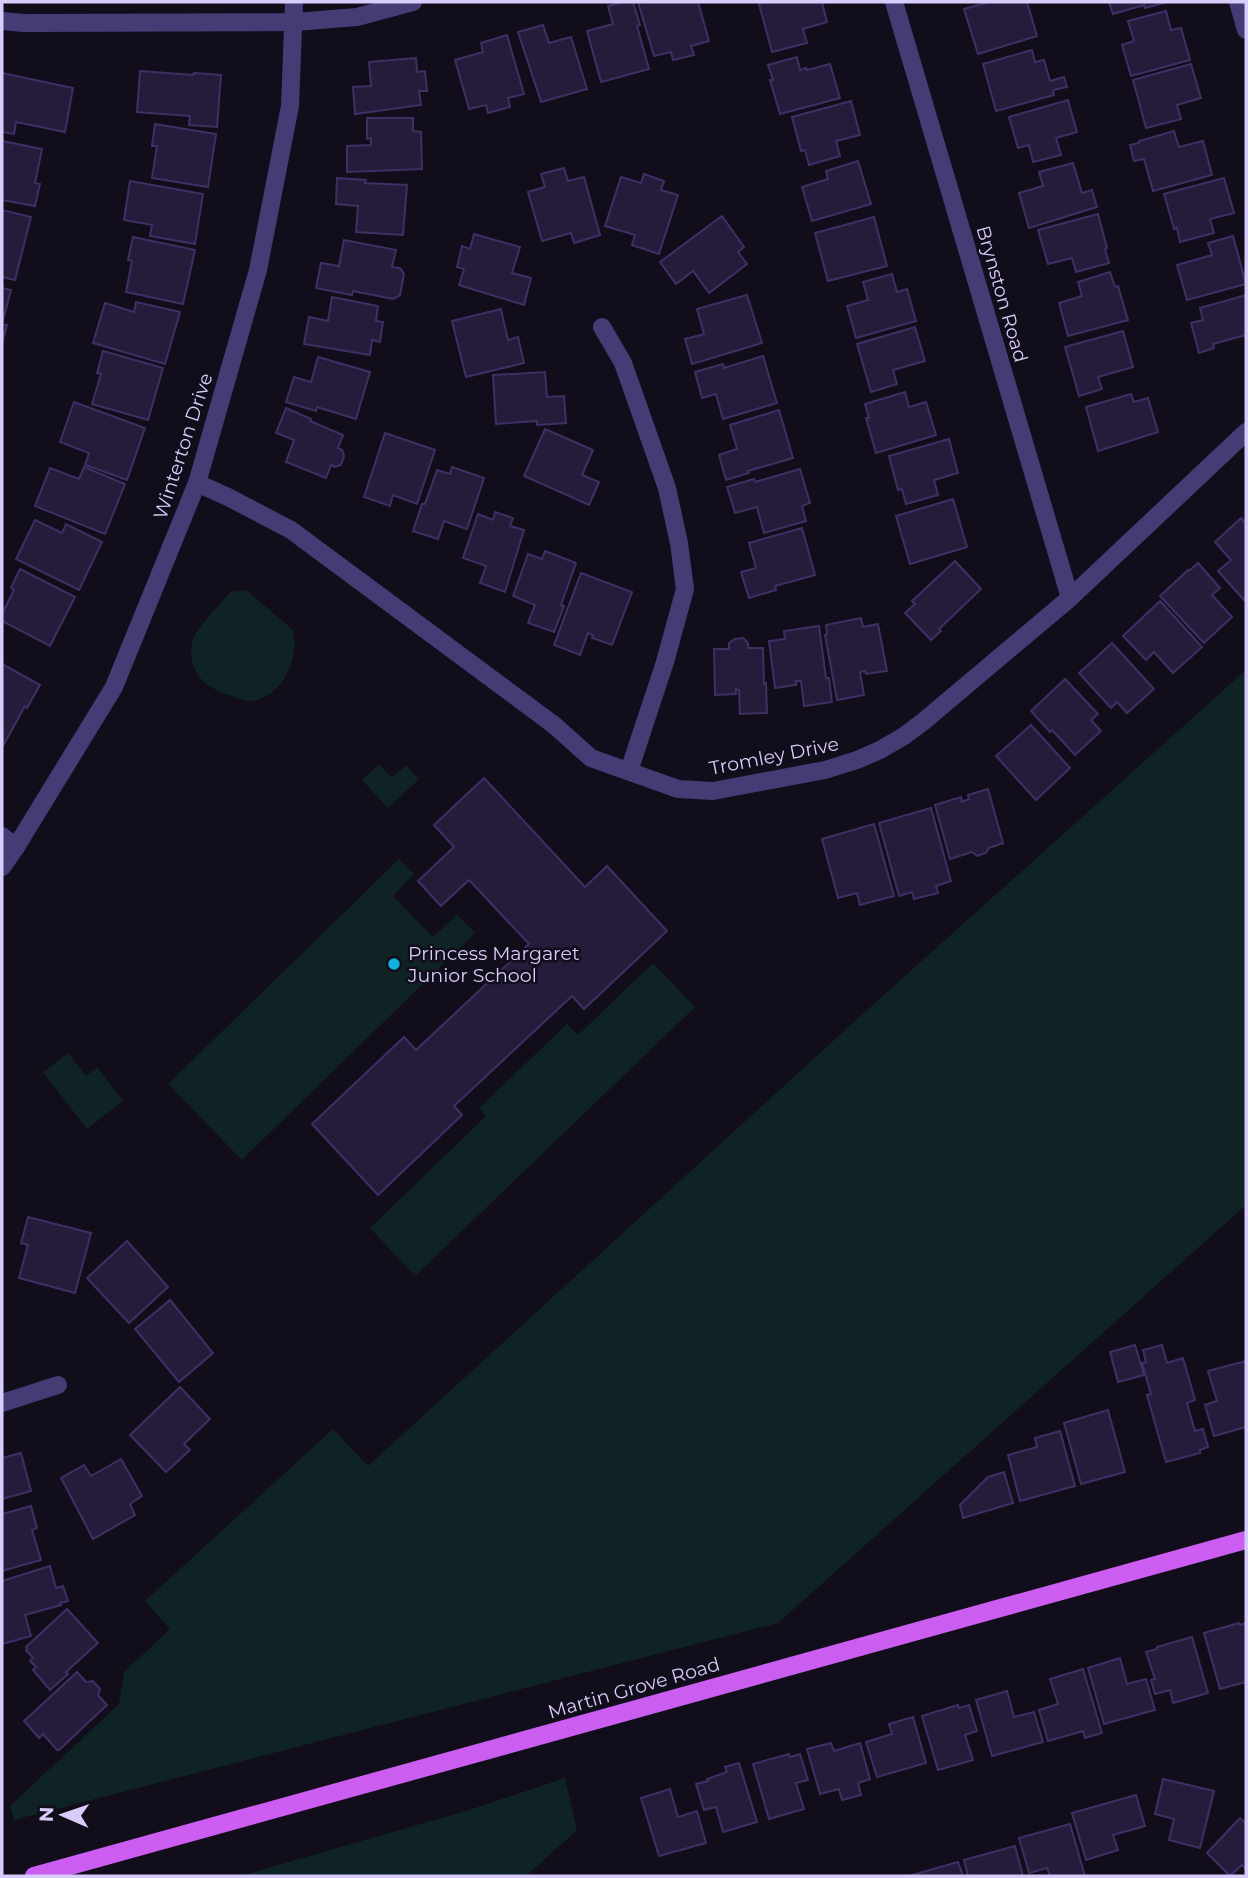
<svg xmlns="http://www.w3.org/2000/svg" width="1248" height="1878" font-family="Montserrat,sans-serif">
  <style>
    .green { fill: #102324 }
    .building { fill: #251b3a; stroke: #402f64; stroke-width: 2 }
    .lines { fill: none; stroke-linecap: round; stroke-linejoin: round }
    .minor { stroke: #453c76; stroke-width: 18 }
    .major { stroke: #cb5df0; stroke-width: 18 }
    .poi-dot { fill: #14b0de; stroke: #110d1b; stroke-width: 2.5 }
    .labels { text-anchor: middle; dominant-baseline: central; stroke-width: 5; stroke-linejoin: round; paint-order: stroke }
    .street-label { font-size: 19px; fill: #d7ccfa; stroke: #110d1b }
    .poi-label { font-size: 19px; fill: #d7ccfa; stroke: #110d1b; text-anchor: start }
  </style>
  <rect width="100%" height="100%" fill="#110d1b"/>
  <g class="green">
    <path d="M246,590l47,40c1,7 3,15 1,22 -3,21 -19,48 -44,49 -4,1 -11,-2 -15,-4 -30,-8 -50,-25 -42,-58 3,-10 29,-37 37,-47z"/>
    <polygon points="1246,670 1246,1205 778,1623 14,1820 10,1806 119,1704 124,1672 170,1629 145,1601 333,1429 368,1466 856,1020"/>
    <polygon points="379,764 392,778 406,765 419,779 388,808 362,780"/>
    <polygon points="399,859 414,874 393,896 433,937 457,915 475,933 242,1160 168,1084"/>
    <polygon points="653,963 695,1007 415,1276 370,1228 486,1116 479,1108 567,1024 578,1035"/>
    <polygon points="68,1053 86,1076 97,1067 123,1101 87,1129 43,1072"/>
    <polygon points="565,1778 577,1830 526,1876 240,1876 469,1810"/>
  </g>
  <g class="building">
    <polygon points="624,2 633,2 640,25 637,26 649,69 601,82 587,31 613,24 608,6"/>
    <polygon points="638,2 698,2 709,41 691,46 694,55 673,60 671,52 654,56"/>
    <polygon points="766,2 822,2 827,22 803,29 807,43 772,52 759,4"/>
    <polygon points="990,2 1027,2 1037,36 978,54 964,9"/>
    <polygon points="1109,2 1167,2 1145,8 1144,5 1113,14"/>
    <polygon points="1166,11 1171,30 1181,28 1190,60 1131,76 1122,45 1134,41 1128,21"/>
    <polygon points="543,25 549,43 571,37 587,89 541,102 518,32"/>
    <polygon points="507,35 524,94 508,98 510,107 488,113 486,105 469,109 455,60 483,52 481,43"/>
    <polygon points="1032,50 1035,62 1044,60 1050,81 1064,77 1067,87 1053,90 1054,95 996,111 983,64"/>
    <polygon points="797,57 800,70 806,68 807,70 830,64 840,98 780,114 770,80 773,80 768,65"/>
    <polygon points="416,58 417,72 425,71 427,91 419,91 421,105 355,114 353,87 371,86 369,62"/>
    <polygon points="1191,64 1201,98 1177,105 1181,119 1146,128 1133,80"/>
    <polygon points="140,71 193,75 194,73 221,75 217,127 189,125 190,116 137,112"/>
    <polygon points="2,73 73,88 65,132 16,122 14,134 2,132"/>
    <polygon points="1068,100 1077,132 1056,138 1061,155 1033,162 1029,145 1018,148 1009,117"/>
    <polygon points="851,101 860,135 836,141 840,156 809,165 805,150 801,151 792,117"/>
    <polygon points="367,118 413,118 413,131 421,132 422,169 347,172 347,146 371,145 371,138 367,139"/>
    <polygon points="155,124 216,134 208,187 152,178 157,146 152,146"/>
    <polygon points="1174,131 1179,147 1203,141 1212,175 1153,191 1144,159 1134,161 1130,145 1139,143 1139,141"/>
    <polygon points="2,141 42,149 35,183 40,184 35,206 2,200"/>
    <polygon points="858,161 871,204 812,221 802,187 828,179 826,171"/>
    <polygon points="1073,163 1082,193 1092,190 1097,207 1029,228 1019,193 1043,186 1039,172"/>
    <polygon points="564,168 568,181 584,177 600,235 574,243 571,233 542,241 528,192 545,187 541,174"/>
    <polygon points="644,174 664,181 661,190 678,195 659,254 632,245 635,235 605,226 621,177 641,183"/>
    <polygon points="337,178 366,180 365,183 407,185 403,235 356,232 358,206 336,204"/>
    <polygon points="1224,178 1234,213 1210,219 1214,233 1180,242 1177,228 1174,229 1164,194"/>
    <polygon points="130,181 203,194 195,244 150,236 152,225 124,220"/>
    <polygon points="2,210 31,217 15,280 2,277"/>
    <polygon points="1098,214 1107,248 1105,249 1109,263 1076,272 1072,258 1048,264 1038,230"/>
    <polygon points="722,216 744,247 738,252 747,264 709,293 693,271 676,284 660,262"/>
    <polygon points="874,217 887,266 828,281 815,233"/>
    <polygon points="474,234 520,247 512,273 531,278 524,305 459,285 464,269 457,267 462,246 470,249"/>
    <polygon points="1233,236 1246,284 1187,300 1177,265 1212,255 1208,243"/>
    <polygon points="133,237 195,250 183,304 126,292 132,261 128,260"/>
    <polygon points="344,240 396,250 392,267 400,268 404,274 400,295 393,299 353,291 352,295 316,288 321,263 339,266"/>
    <polygon points="1110,272 1115,287 1118,286 1128,320 1068,336 1059,303 1082,296 1078,282"/>
    <polygon points="892,274 897,292 907,289 916,321 856,338 847,306 868,300 863,282"/>
    <polygon points="2,288 11,290 2,324 7,325 2,343"/>
    <polygon points="747,295 762,343 692,364 685,339 704,334 697,309"/>
    <polygon points="1246,295 1246,335 1213,344 1214,348 1199,353 1191,323 1203,320 1200,308"/>
    <polygon points="332,297 378,306 376,321 383,322 380,342 372,340 370,355 304,344 309,317 328,321"/>
    <polygon points="136,302 180,312 165,364 93,343 105,303 134,312"/>
    <polygon points="501,309 508,340 518,337 524,363 466,377 452,321"/>
    <polygon points="915,327 925,361 893,370 897,384 871,392 857,344"/>
    <polygon points="1123,331 1133,367 1098,377 1102,389 1079,396 1065,347"/>
    <polygon points="103,351 163,368 148,420 92,404 101,374 97,373"/>
    <polygon points="763,356 777,403 723,419 716,394 702,398 695,372 723,364 724,368"/>
    <polygon points="318,357 370,372 356,419 317,407 316,411 286,402 294,377 311,382"/>
    <polygon points="545,372 547,397 564,396 566,423 537,425 537,421 496,424 493,375"/>
    <polygon points="905,392 909,407 926,402 936,435 876,453 866,418 869,418 865,404"/>
    <polygon points="1131,394 1134,402 1148,398 1158,432 1098,451 1086,407"/>
    <polygon points="74,402 145,428 127,480 85,465 89,453 60,442"/>
    <polygon points="286,408 311,419 310,421 343,435 338,448 342,450 344,456 341,465 335,467 331,465 326,478 286,462 294,440 276,433"/>
    <polygon points="779,410 793,458 748,471 749,473 726,480 719,455 737,449 730,425"/>
    <polygon points="545,429 593,450 582,475 599,482 589,505 524,476"/>
    <polygon points="385,433 435,450 417,504 393,495 390,506 364,497"/>
    <polygon points="949,439 958,473 934,480 938,495 906,504 902,489 898,490 889,456"/>
    <polygon points="84,467 125,484 105,534 35,506 50,468 79,479"/>
    <polygon points="452,467 484,478 467,529 444,521 438,539 413,531 422,504 425,504 437,470 450,474"/>
    <polygon points="800,469 810,503 802,506 806,521 764,533 757,507 735,513 727,487 754,479 755,482"/>
    <polygon points="953,499 967,547 910,564 896,516"/>
    <polygon points="495,512 513,518 510,526 524,530 505,592 480,583 486,566 463,558 478,514 493,520"/>
    <polygon points="1241,518 1246,524 1246,597 1244,600 1218,571 1231,560 1215,542"/>
    <polygon points="35,520 62,533 66,524 102,542 79,590 16,559"/>
    <polygon points="802,528 815,575 775,586 776,590 749,598 741,572 756,568 749,543"/>
    <polygon points="545,551 576,563 561,605 564,606 554,632 528,623 535,605 513,596 528,554 542,559"/>
    <polygon points="955,561 981,589 939,629 941,631 931,640 905,613 915,604 912,601"/>
    <polygon points="1198,563 1220,588 1212,595 1232,617 1204,643 1160,596 1188,570 1189,571"/>
    <polygon points="20,569 75,597 50,646 2,621 2,614 14,590 11,588"/>
    <polygon points="581,573 632,592 612,645 592,638 593,635 588,633 580,655 554,645"/>
    <polygon points="1160,601 1202,647 1173,673 1154,652 1146,660 1123,636"/>
    <polygon points="861,618 863,627 878,624 887,671 866,674 865,671 860,672 864,695 837,700 825,635 827,634 826,625"/>
    <polygon points="819,626 826,678 829,678 832,702 804,706 801,681 796,681 796,685 775,688 769,641 785,639 784,631"/>
    <polygon points="743,638 748,643 748,648 763,648 764,684 766,683 767,713 740,714 739,690 736,689 736,694 715,695 714,649 729,649 729,643 735,639"/>
    <polygon points="1112,643 1154,689 1127,713 1117,702 1111,708 1079,673"/>
    <polygon points="2,664 40,685 27,708 25,706 3,746"/>
    <polygon points="1065,679 1098,714 1091,720 1101,731 1075,755 1052,730 1050,732 1031,711"/>
    <polygon points="1031,725 1070,768 1036,800 996,756"/>
    <polygon points="484,778 585,887 607,866 667,931 584,1009 572,996 454,1106 462,1115 378,1195 312,1124 404,1037 416,1050 529,944 469,880 441,906 418,881 454,847 434,825"/>
    <polygon points="988,789 1003,843 989,848 986,853 977,856 972,852 950,859 935,805 961,797 962,802 969,799 968,795"/>
    <polygon points="931,808 951,881 936,886 938,893 914,899 912,892 899,896 879,823"/>
    <polygon points="874,824 894,896 860,905 857,893 838,898 822,839"/>
    <polygon points="28,1217 91,1233 75,1293 19,1278 28,1245 21,1243"/>
    <polygon points="127,1241 168,1287 129,1323 87,1278"/>
    <polygon points="170,1300 213,1353 179,1382 135,1329"/>
    <polygon points="1135,1345 1144,1375 1118,1382 1110,1352"/>
    <polygon points="1162,1345 1167,1363 1183,1358 1195,1400 1187,1403 1195,1431 1203,1429 1208,1447 1200,1450 1200,1453 1166,1462 1147,1395 1151,1394 1142,1363 1146,1362 1143,1350"/>
    <polygon points="1246,1361 1246,1427 1214,1436 1205,1405 1217,1401 1208,1371"/>
    <polygon points="180,1387 210,1419 184,1444 190,1450 166,1472 130,1435"/>
    <polygon points="1108,1410 1125,1472 1081,1484 1064,1423"/>
    <polygon points="1060,1431 1075,1486 1020,1501 1008,1455 1037,1447 1035,1438"/>
    <polygon points="21,1453 31,1491 2,1499 2,1458"/>
    <polygon points="121,1459 142,1496 130,1504 135,1515 93,1539 61,1478 84,1465 91,1476"/>
    <polygon points="1004,1472 1013,1503 963,1518 960,1505 988,1477"/>
    <polygon points="31,1506 37,1528 32,1530 41,1560 2,1571 2,1514"/>
    <polygon points="50,1566 56,1588 63,1586 68,1601 60,1603 61,1605 25,1615 31,1636 2,1644 2,1581"/>
    <polygon points="67,1609 98,1643 66,1672 68,1674 50,1690 33,1670 36,1667 30,1661 33,1658 26,1650 27,1648 26,1647"/>
    <polygon points="1239,1623 1240,1625 1246,1623 1246,1682 1220,1689 1204,1633"/>
    <polygon points="1192,1637 1208,1693 1173,1703 1170,1690 1155,1694 1151,1680 1155,1679 1146,1652 1157,1649 1157,1647"/>
    <polygon points="1120,1658 1127,1684 1146,1679 1155,1710 1104,1724 1088,1668"/>
    <polygon points="1083,1669 1102,1733 1085,1738 1083,1731 1048,1741 1039,1710 1058,1704 1050,1679"/>
    <polygon points="77,1672 86,1682 93,1681 100,1689 98,1695 107,1705 59,1750 57,1750 43,1734 39,1738 24,1721"/>
    <polygon points="1007,1691 1014,1717 1034,1712 1043,1742 992,1756 976,1700"/>
    <polygon points="958,1705 959,1708 969,1705 977,1731 965,1735 973,1760 938,1770 922,1716"/>
    <polygon points="913,1717 926,1763 877,1777 866,1742 892,1734 889,1724"/>
    <polygon points="831,1743 834,1751 860,1743 870,1779 858,1783 861,1795 842,1800 839,1789 820,1794 807,1749"/>
    <polygon points="789,1754 790,1757 800,1754 808,1780 796,1783 804,1809 769,1819 753,1764"/>
    <polygon points="739,1763 757,1822 723,1832 716,1807 704,1810 696,1784 708,1781 707,1779 727,1772 725,1767"/>
    <polygon points="1163,1779 1214,1791 1200,1848 1169,1840 1174,1819 1155,1814"/>
    <polygon points="670,1789 678,1817 697,1811 706,1843 659,1856 641,1798"/>
    <polygon points="1136,1795 1145,1826 1113,1835 1118,1850 1086,1860 1072,1813"/>
    <polygon points="1240,1818 1246,1824 1246,1869 1242,1865 1230,1876 1207,1853"/>
    <polygon points="1070,1824 1085,1876 1050,1876 1047,1868 1029,1873 1019,1838"/>
    <polygon points="1015,1846 1023,1876 968,1876 964,1860"/>
    <polygon points="958,1862 963,1876 909,1876"/>
  </g>
  <g class="lines">
    <g class="minor">
      <polyline points="894,2 1070,598"/>
      <polyline points="1238,2 1246,30"/>
      <polyline points="2,21 24,23 295,22 357,17 413,2"/>
      <polyline points="602,327 623,363 667,488 679,543 685,589 665,662 629,771"/>
      <polyline points="197,483 228,497 291,530 554,725 591,758 678,789 713,791 825,770 857,760 880,750 904,736 924,721 1070,598 1246,432"/>
      <polyline points="2,836 16,847"/>
      <polyline points="2,867 16,847 114,687 197,483 258,270 290,106 294,2"/>
      <polyline points="2,1403 58,1385"/>
    </g>
    <polyline class="major" points="34,1876 1246,1540"/>
  </g>
  <circle class="poi-dot" cx="394" cy="964" r="7"/>
  <g class="labels">
    <g class="street-label">
      <text transform="translate(1002 294) rotate(74)">Brynston Road</text>
      <text transform="translate(183 446) rotate(-72)">Winterton Drive</text>
      <text transform="translate(774 756) rotate(-11)">Tromley Drive</text>
      <text transform="translate(634 1688) rotate(-16)">Martin Grove Road</text>
    </g>
    <g class="poi-label">
      <text x="408" y="953">Princess Margaret<tspan x="408" dy="22">Junior School</tspan></text>
    </g>
  </g>
  <rect width="1248" height="1878" fill="none" stroke="#d7ccfa" stroke-width="7"/>
  <g transform="translate(63 1815) rotate(272)" stroke="#110d1b" stroke-width="5" paint-order="stroke">
  <path d="M0-5L12 26L0 18L-12 26Z" fill="#d7ccfa"/>
  <text y="-10" font-size="19" font-weight="bold" text-anchor="middle" fill="#d7ccfa">N</text>
  </g>
</svg>
